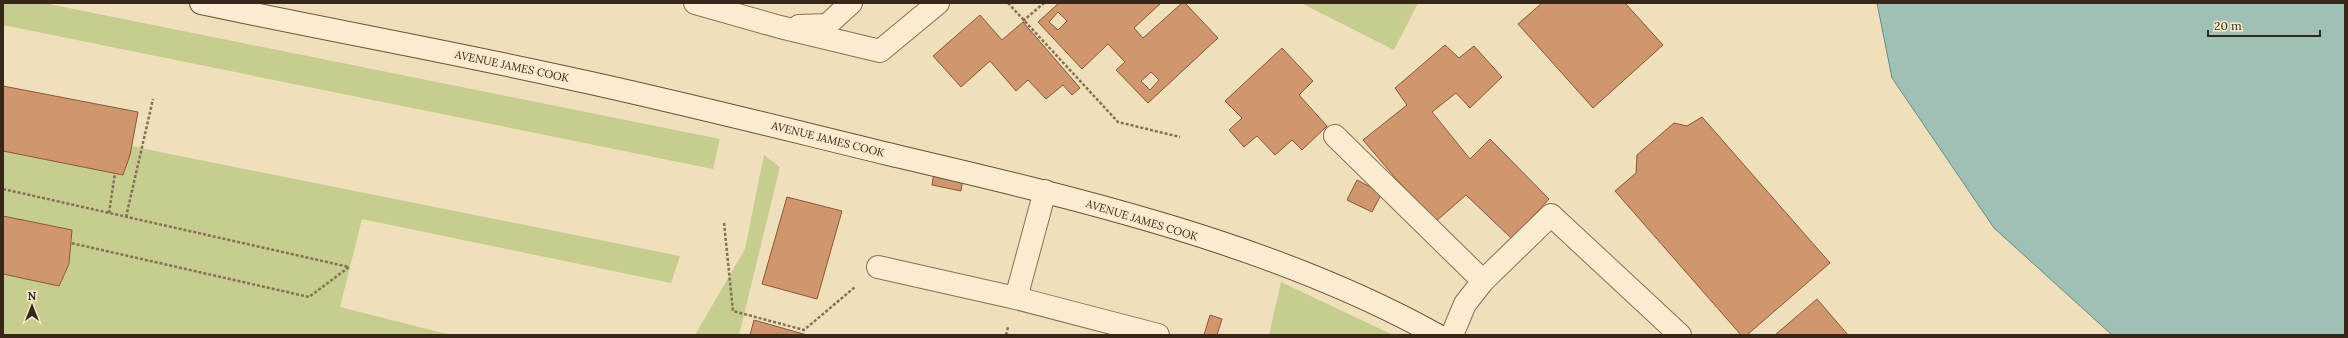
<svg xmlns="http://www.w3.org/2000/svg" width="2348" height="338" font-family="Lora,serif">
  <style>
    .green { fill: #c6cd8f }
    .water { fill: #a0c0b6; stroke: #678e84 }
    .building { fill: #d0976f; stroke: #875839; fill-rule: evenodd }
    .lines { fill: none; stroke-linecap: round; stroke-linejoin: round }
    .lane-casing { stroke: #876f55; stroke-width: 24 }
    .secondary-casing { stroke: #695038; stroke-width: 24 }
    .path { stroke: #876f55; stroke-width: 2.5; stroke-dasharray: 3 2; stroke-linecap: butt }
    .lane { stroke: #faedcf; stroke-width: 22 }
    .secondary { stroke: #faedcf; stroke-width: 22 }
    .labels { text-anchor: middle; dominant-baseline: central; stroke-width: 4; stroke-linejoin: round; paint-order: stroke }
    .street-label { font-size: 11px; fill: #36271a; stroke: #f7eacb }
  </style>
  <rect width="100%" height="100%" fill="#efe0bb"/>
  <g class="green">
    <polygon points="3,3 44,3 720,139 713,169 3,25"/>
    <polygon points="1301,3 1418,3 1394,50"/>
    <polygon points="132,146 165,153 680,256 671,283 362,219 340,307 451,335 3,335 3,275 62,280 69,264 72,230 3,216 3,151 123,175"/>
    <polygon points="764,155 780,167 739,335 695,335 745,249"/>
    <polygon points="1281,282 1393,335 1269,335"/>
  </g>
  <polygon class="water" points="1877,3 2345,3 2345,335 2112,335 1994,228 1892,78"/>
  <g class="building">
    <path d="M1059,3h102l-27,25 9,10 39,-35h3l33,35 -70,65 -32,-33 9,-8 -17,-18 -26,25 -44,-47zM1058,12l9,9 -9,9 -9,-8zM1151,72l8,8 -9,10 -9,-9z"/>
    <polygon points="1542,3 1625,3 1663,45 1593,108 1518,24"/>
    <polygon points="980,15 1002,40 1023,22 1080,88 1072,95 1063,85 1046,99 1028,80 1016,91 990,61 961,87 933,56"/>
    <polygon points="1445,45 1459,58 1474,46 1502,77 1470,108 1456,93 1432,112 1470,159 1490,139 1549,199 1512,239 1466,195 1434,223 1363,140 1407,105 1395,88"/>
    <polygon points="1282,48 1313,81 1299,95 1327,126 1302,150 1292,140 1275,155 1257,136 1244,147 1229,130 1242,118 1225,101"/>
    <polygon points="3,86 138,112 130,155 123,175 3,151"/>
    <polygon points="1702,117 1830,263 1747,335 1741,335 1615,191 1636,173 1637,155 1674,123 1687,126"/>
    <polygon points="934,173 963,179 961,191 932,185"/>
    <polygon points="1357,180 1382,193 1372,212 1347,200"/>
    <polygon points="787,197 842,211 817,299 762,284"/>
    <polygon points="3,216 72,230 69,264 59,286 3,274"/>
    <polygon points="1817,299 1848,335 1775,335"/>
    <polygon points="1210,315 1222,319 1217,335 1204,335"/>
    <polygon points="754,320 807,335 750,335"/>
  </g>
  <g class="lines">
    <defs>
      <g id="lane">
        <polyline points="695,3 780,27 880,51 938,3"/>
        <polyline points="799,26 827,25 851,3"/>
        <polyline points="1335,136 1483,281 1465,304 1452,335"/>
        <polyline points="878,267 1016,298 1158,335"/>
        <polyline points="1483,281 1551,215 1680,335"/>
        <polyline points="1016,298 1045,191"/>
      </g>
      <path id="secondary" d="M201,3c122,26 245,48 367,75 107,23 213,50 320,76 183,43 384,89 549,181"/>
    </defs>
    <use href="#lane" class="lane-casing"/>
    <use href="#secondary" class="secondary-casing"/>
    <g class="path">
      <polyline points="1008,3 1118,122 1180,137"/>
      <polyline points="1023,21 1044,3"/>
      <polyline points="3,189 349,267 309,297 71,243"/>
      <polyline points="109,213 115,173"/>
      <polyline points="126,217 153,99"/>
      <polyline points="724,223 733,311 804,330 855,287"/>
      <polyline points="1006,335 1008,327"/>
    </g>
    <use href="#lane" class="lane"/>
    <use href="#secondary" class="secondary"/>
  </g>
  <g class="labels">
    <g class="street-label">
      <text transform="translate(512 66) rotate(12)">AVENUE JAMES COOK</text>
      <text transform="translate(828 139) rotate(14)">AVENUE JAMES COOK</text>
      <text transform="translate(1142 220) rotate(17)">AVENUE JAMES COOK</text>
    </g>
  </g>
  <rect width="2348" height="338" fill="none" stroke="#36271a" stroke-width="8"/>
  <g transform="translate(32 306)" stroke="#f7eacb" stroke-width="3" paint-order="stroke">
  <path d="M0-3L7 15L0 10L-7 15Z" fill="#36271a"/>
  <text y="-6" font-size="11" font-weight="bold" text-anchor="middle" fill="#36271a">N</text>
  </g>
  <path d="M2208 30v6h112v-6" fill="none" stroke="#36271a" stroke-width="2"/>
  <text x="2214" y="30" font-size="12" fill="#36271a" stroke="#f7eacb" stroke-width="3" paint-order="stroke">20 m</text>
</svg>
